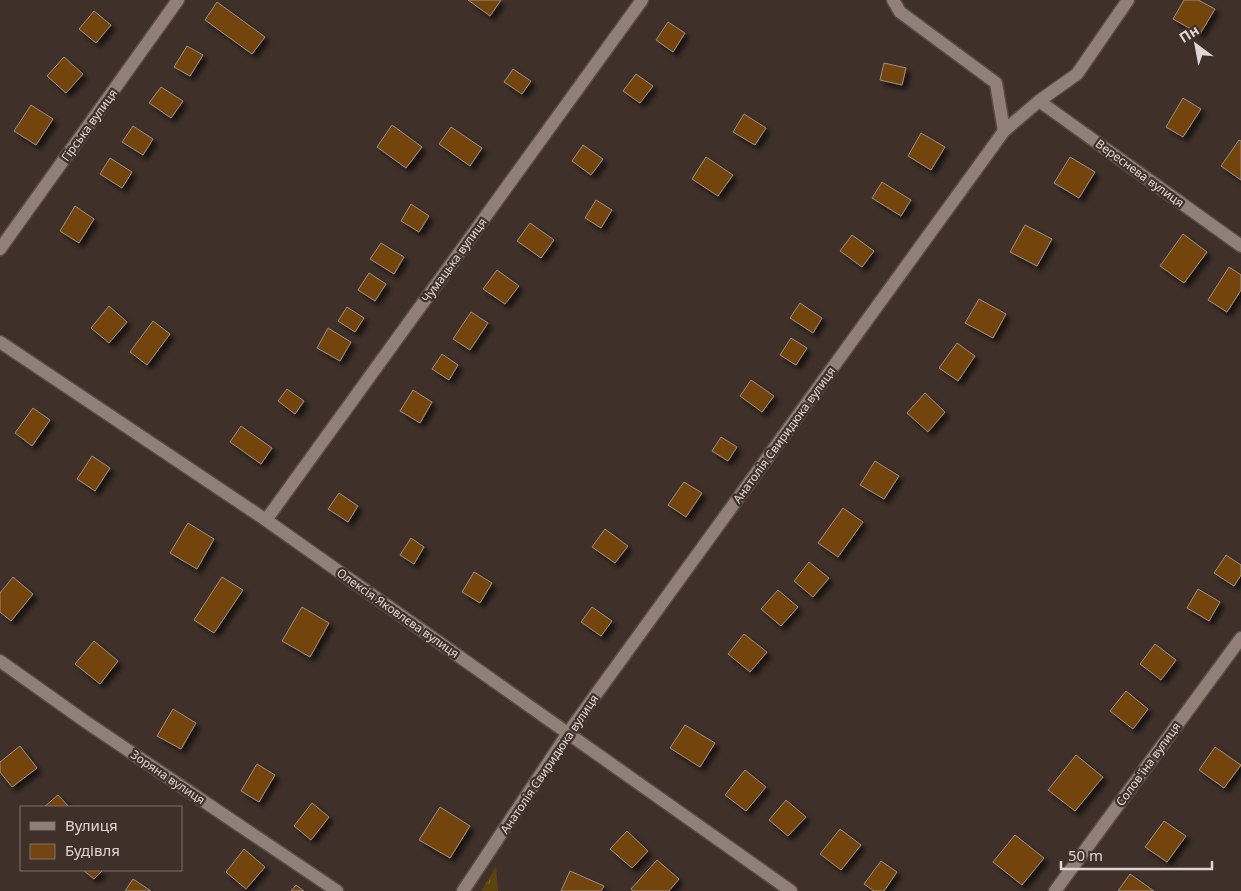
<svg xmlns="http://www.w3.org/2000/svg" width="1241" height="891" font-family="'Noto Sans',sans-serif">
  <style>
    .grass { fill: url(#grass-tufts) }
    .building { fill: #73450f; stroke: #9b8e82; filter: url(#shadow) }
    .lines { fill: none; stroke-linecap: round; stroke-linejoin: round }
    .minor-casing { stroke: #594d48; stroke-width: 15 }
    .minor { stroke: #908078; stroke-width: 12 }
    .labels { text-anchor: middle; dominant-baseline: central; stroke-width: 4.5; stroke-linejoin: round; paint-order: stroke }
    .street-label { font-size: 12px; fill: #e0d7d3; stroke: #3f312a }
  </style>
  <defs>
    <pattern id="grass-tufts" width="24" height="20" patternUnits="userSpaceOnUse" patternTransform="scale(1.25)"><rect width="24" height="20" fill="#5c430b"/><path d="M3 7l-1-3M5 7V3M7 7l1-3M15 17l-1-3M17 17v-4M19 17l1-3" fill="none" stroke="#735d2e"/></pattern>
    <filter id="shadow"><feDropShadow dx="4.5" dy="4.5" stdDeviation="2.5" flood-color="#0009"/></filter>
  </defs>
  <rect width="100%" height="100%" fill="#3f312a"/>
  <polygon class="grass" points="496,867 498,891 481,891"/>
  <g class="building">
    <polygon points="468,0 501,0 490,16"/>
    <polygon points="1184,0 1198,0 1215,9 1200,34 1173,19"/>
    <polygon points="217,2 265,37 252,54 205,20"/>
    <polygon points="94,11 111,25 96,43 79,29"/>
    <polygon points="668,22 685,33 673,52 656,40"/>
    <polygon points="187,46 203,55 190,76 174,67"/>
    <polygon points="64,57 83,74 66,93 47,76"/>
    <polygon points="884,63 906,68 902,85 880,80"/>
    <polygon points="513,69 531,81 522,94 504,82"/>
    <polygon points="636,74 653,86 640,103 623,91"/>
    <polygon points="161,87 183,101 171,118 149,103"/>
    <polygon points="1183,98 1201,109 1183,137 1166,127"/>
    <polygon points="31,105 53,119 36,145 14,131"/>
    <polygon points="744,114 766,128 755,145 733,132"/>
    <polygon points="392,125 422,147 406,168 377,147"/>
    <polygon points="133,126 153,139 143,155 122,142"/>
    <polygon points="451,127 482,148 470,166 439,144"/>
    <polygon points="921,133 945,147 931,170 908,156"/>
    <polygon points="1239,140 1241,141 1241,180 1221,166"/>
    <polygon points="583,145 603,159 591,175 572,161"/>
    <polygon points="706,157 733,175 718,196 692,179"/>
    <polygon points="1070,157 1095,172 1079,198 1054,183"/>
    <polygon points="110,158 132,172 122,188 100,174"/>
    <polygon points="882,182 911,200 901,216 872,198"/>
    <polygon points="596,200 612,210 601,228 585,218"/>
    <polygon points="411,204 429,216 419,232 401,221"/>
    <polygon points="75,206 94,219 79,243 60,231"/>
    <polygon points="530,223 554,240 541,258 517,241"/>
    <polygon points="1025,225 1052,239 1037,266 1010,252"/>
    <polygon points="1183,234 1207,252 1184,283 1160,266"/>
    <polygon points="852,235 874,251 862,267 840,251"/>
    <polygon points="381,243 404,257 394,274 370,259"/>
    <polygon points="1229,267 1241,275 1241,290 1227,312 1208,300"/>
    <polygon points="497,270 519,286 505,304 483,289"/>
    <polygon points="369,273 386,284 375,301 358,290"/>
    <polygon points="979,299 1006,314 993,338 965,323"/>
    <polygon points="800,303 822,318 813,333 790,318"/>
    <polygon points="109,306 127,322 109,343 91,328"/>
    <polygon points="347,307 364,318 355,332 338,321"/>
    <polygon points="471,312 488,323 470,350 453,339"/>
    <polygon points="153,321 170,334 147,365 130,352"/>
    <polygon points="328,328 351,342 340,361 317,348"/>
    <polygon points="791,338 807,348 796,365 780,355"/>
    <polygon points="957,343 975,356 958,381 939,368"/>
    <polygon points="442,354 458,365 449,380 432,369"/>
    <polygon points="751,380 774,396 762,412 740,396"/>
    <polygon points="287,389 304,401 295,414 278,401"/>
    <polygon points="413,390 432,402 420,423 400,411"/>
    <polygon points="925,393 945,412 928,432 907,413"/>
    <polygon points="33,408 50,420 32,446 15,433"/>
    <polygon points="241,426 272,448 261,464 230,442"/>
    <polygon points="721,437 737,447 728,461 712,451"/>
    <polygon points="92,456 110,468 95,491 77,479"/>
    <polygon points="875,461 899,476 884,499 860,485"/>
    <polygon points="684,482 702,493 686,517 668,505"/>
    <polygon points="339,493 358,506 348,522 328,509"/>
    <polygon points="843,508 863,522 838,557 818,543"/>
    <polygon points="188,523 214,539 197,569 170,553"/>
    <polygon points="605,529 628,546 615,563 592,547"/>
    <polygon points="411,538 424,547 414,564 400,555"/>
    <polygon points="1226,555 1241,565 1241,575 1234,586 1214,573"/>
    <polygon points="809,562 829,578 813,597 794,581"/>
    <polygon points="474,572 492,583 480,603 462,592"/>
    <polygon points="13,577 33,594 11,621 0,612 0,593"/>
    <polygon points="222,577 243,590 214,633 194,620"/>
    <polygon points="1198,589 1220,602 1209,621 1187,608"/>
    <polygon points="778,590 798,607 781,626 761,609"/>
    <polygon points="302,607 329,623 310,657 282,641"/>
    <polygon points="592,607 612,621 601,636 581,622"/>
    <polygon points="744,634 767,652 750,672 728,654"/>
    <polygon points="94,641 118,661 100,684 75,664"/>
    <polygon points="1155,644 1176,660 1161,680 1140,664"/>
    <polygon points="1126,691 1148,709 1133,729 1110,711"/>
    <polygon points="173,709 196,723 181,749 157,736"/>
    <polygon points="685,725 715,743 700,767 670,748"/>
    <polygon points="20,746 37,768 12,787 0,772 0,762"/>
    <polygon points="1215,747 1241,765 1224,788 1199,770"/>
    <polygon points="1076,755 1103,777 1075,811 1048,790"/>
    <polygon points="257,764 275,775 259,802 241,791"/>
    <polygon points="745,770 766,787 746,811 725,795"/>
    <polygon points="58,795 69,807 44,807"/>
    <polygon points="786,800 806,817 788,836 769,820"/>
    <polygon points="312,803 329,817 311,840 294,826"/>
    <polygon points="440,807 470,826 450,858 419,840"/>
    <polygon points="1164,821 1186,836 1167,862 1145,847"/>
    <polygon points="840,829 861,845 841,870 820,854"/>
    <polygon points="627,831 648,851 632,868 610,849"/>
    <polygon points="1015,835 1044,858 1022,885 993,862"/>
    <polygon points="244,849 265,867 246,889 226,872"/>
    <polygon points="657,860 679,879 669,891 633,891 631,889"/>
    <polygon points="881,861 897,872 884,891 874,891 864,884"/>
    <polygon points="83,870 103,870 94,879"/>
    <polygon points="570,871 604,886 601,891 561,891"/>
    <polygon points="1130,874 1154,891 1118,891"/>
    <polygon points="133,879 151,891 125,891"/>
    <polygon points="296,885 304,891 291,891"/>
  </g>
  <g class="lines">
    <defs>
      <g id="minor">
        <polyline points="893,0 900,12 996,83 1004,131"/>
        <polyline points="1039,101 1241,246"/>
        <polyline points="0,249 178,0"/>
        <polyline points="0,342 266,520 791,891"/>
        <polyline points="266,520 642,0"/>
        <polyline points="0,661 86,722 337,891"/>
        <polyline points="463,891 568,733 1004,131 1039,101 1077,74 1128,0"/>
        <polyline points="1055,891 1241,638"/>
      </g>
    </defs>
    <use href="#minor" class="minor-casing"/>
    <use href="#minor" class="minor"/>
  </g>
  <g class="labels">
    <g class="street-label">
      <text transform="translate(89 125) rotate(-54)">Гірська вулиця</text>
      <text transform="translate(1140 173) rotate(36)">Вереснева вулиця</text>
      <text transform="translate(454 260) rotate(-54)">Чумацька вулиця</text>
      <text transform="translate(784 435) rotate(-54)">Анатолія Свиридюка вулиця</text>
      <text transform="translate(398 613) rotate(35)">Олексія Яковлєва вулиця</text>
      <text transform="translate(549 764) rotate(-56)">Анатолія Свиридюка вулиця</text>
      <text transform="translate(1148 764) rotate(-54)">Солов'їна вулиця</text>
      <text transform="translate(168 777) rotate(34)">Зоряна вулиця</text>
    </g>
  </g>
  <rect x="20" y="806" width="162" height="65" fill="#3f312a" stroke="#7f736e"/>
  <rect x="30" y="822" width="25" height="8" fill="#908078" stroke="#7f736e"/>
  <text x="65" y="831" font-size="15" fill="#e0d7d3">Вулиця</text>
  <rect x="30" y="844" width="25" height="15" fill="#73450f" stroke="#7f736e"/>
  <text x="65" y="856" font-size="15" fill="#e0d7d3">Будівля</text>
  <g transform="translate(1196 45) rotate(328)" stroke="#3f312a" stroke-width="4" paint-order="stroke">
  <path d="M0-4L9 19L0 12L-9 19Z" fill="#e0d7d3"/>
  <text y="-8" font-size="14" font-weight="bold" text-anchor="middle" fill="#e0d7d3">Пн</text>
  </g>
  <path d="M1061 861v8h151v-8" fill="none" stroke="#e0d7d3" stroke-width="2.5"/>
  <text x="1068" y="861" font-size="15" fill="#e0d7d3" stroke="#3f312a" stroke-width="4" paint-order="stroke">50 m</text>
</svg>
